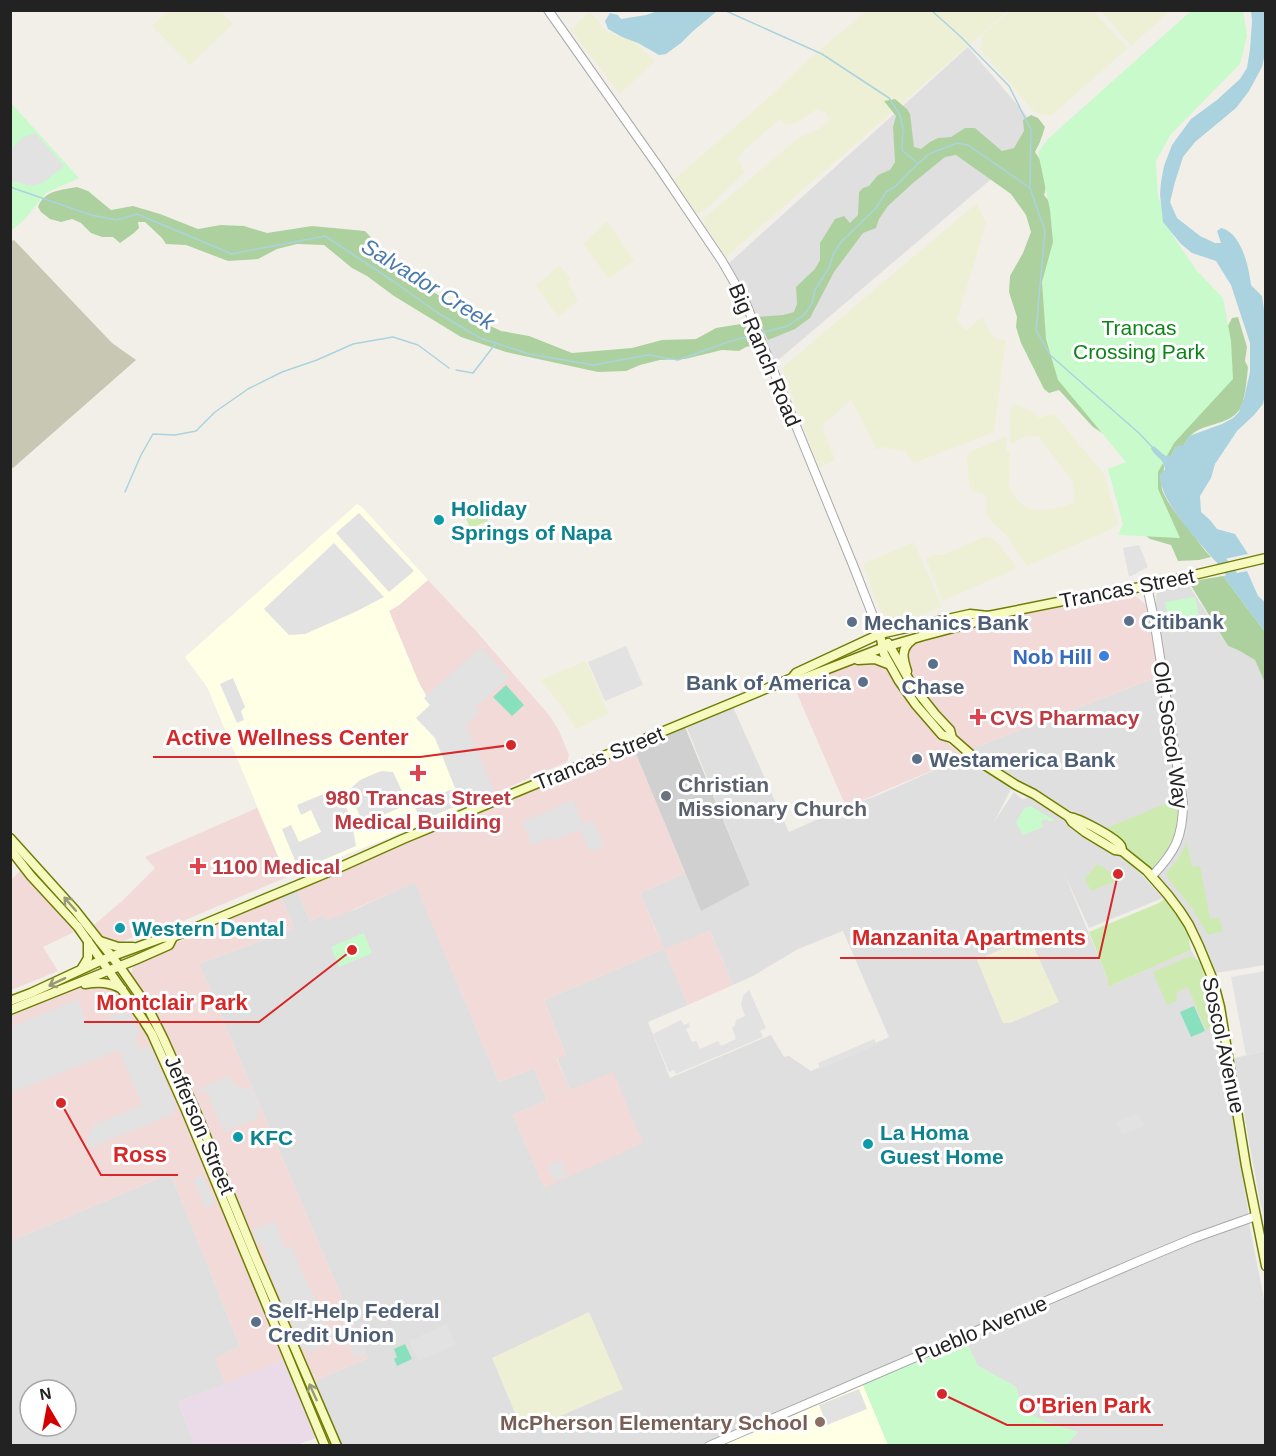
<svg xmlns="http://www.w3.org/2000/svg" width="1276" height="1456" font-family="Arial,sans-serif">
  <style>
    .residential { fill: #e0dfdf; fill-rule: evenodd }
    .commercial { fill: #f2dad9 }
    .industrial { fill: #ebdbe8 }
    .education { fill: #ffffe5 }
    .religious { fill: #d0d0d0 }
    .construction { fill: #c7c7b4 }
    .farmland { fill: #eef0d5 }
    .grass { fill: #cdebb0 }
    .forest { fill: #add19e }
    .park { fill: #c8facc }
    .pitch { fill: #88e0be }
    .parking { fill: #e2e2e2 }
    .water { fill: #aad3df }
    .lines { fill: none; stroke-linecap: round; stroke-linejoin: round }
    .stream { stroke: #aad3df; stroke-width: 1.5 }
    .river { stroke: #aad3df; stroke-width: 10 }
    .tertiary-casing { stroke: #a9a9a9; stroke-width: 10 }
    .secondary-casing { stroke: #707d05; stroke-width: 11 }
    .tertiary { stroke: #fff; stroke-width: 8 }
    .secondary { stroke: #f7fabf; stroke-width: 8 }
    .oneway { stroke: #979978 }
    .culture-dot { fill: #0f9aa8; stroke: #fff; stroke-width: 2 }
    .service-dot { fill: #5c6f8a; stroke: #fff; stroke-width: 2 }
    .shop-dot { fill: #3f7fe0; stroke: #fff; stroke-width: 2 }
    .health-dot { fill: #e0444e; stroke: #fff; stroke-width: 2 }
    .worship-dot { fill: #6b7280; stroke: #fff; stroke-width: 2 }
    .education-dot { fill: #8d6e63; stroke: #fff; stroke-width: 2 }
    .labels { text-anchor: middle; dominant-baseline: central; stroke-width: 6; stroke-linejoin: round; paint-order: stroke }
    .park-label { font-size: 21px; fill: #0c8416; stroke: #fff }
    .street-label { font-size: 21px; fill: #222; stroke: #fff }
    .culture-label { font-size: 21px; font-weight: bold; fill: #0d838f; stroke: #fff; text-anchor: start }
    .service-label { font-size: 21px; font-weight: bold; fill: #4e5e75; stroke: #fff; text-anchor: start }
    .shop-label { font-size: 21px; font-weight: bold; fill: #366cbe; stroke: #fff; text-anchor: end }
    .health-label { font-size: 21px; font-weight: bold; fill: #be3a42; stroke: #fff; text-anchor: start }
    .worship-label { font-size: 21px; font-weight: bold; fill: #5b616d; stroke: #fff; text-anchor: start }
    .education-label { font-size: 21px; font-weight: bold; fill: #785e54; stroke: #fff; text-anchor: end }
    .water-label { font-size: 22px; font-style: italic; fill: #4a7aab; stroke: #fff }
    .leader { fill: none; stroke: #d62828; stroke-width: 2 }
    .callout-dot { fill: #d62828; stroke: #fff; stroke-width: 2 }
    .callout-label { font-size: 22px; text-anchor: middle; font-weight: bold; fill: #d62828; stroke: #fff; stroke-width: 6; stroke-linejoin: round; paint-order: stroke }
  </style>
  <rect width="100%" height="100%" fill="#f2efe9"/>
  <g class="residential">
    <polygon points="968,47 1043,135 770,367 728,264"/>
    <polygon points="1188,584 1228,646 1238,650 1255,660 1265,683 1265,965 1216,973 1207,950 1185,909 1173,893 1154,874 1159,869 1095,828 1073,812 1018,781 971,749 1162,675 1154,619 1157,591"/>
    <path d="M733,707l56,125 57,-25 35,-13 83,-37 47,32 -17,33 20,-30 8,7 8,-2 57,36v2l38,25 16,14 22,24 -74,30 -25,-55 44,107v7l83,-37 11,19 12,41 33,193 2,20 16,81v141h-199l12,-13 -33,-10 -10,-5 -15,-16 -4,-14 -38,-21 -269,79h-372l-27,-62 58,-25 -169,-394 95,-36 -13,-31 16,-7 13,31 13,-6 31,-5 61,-28 84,200 35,-14 13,32 -34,15 31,72 26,-97 -13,-32 9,-3 -22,-55 120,-51 -24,-56 45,-20 16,37 49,-25 -63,-157 6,-4zM710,931l23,54 20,-9 45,-27 45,-18 46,106 -78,34 -22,-15 -5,1 -13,-22 -101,43 -22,-56 40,-17 -23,-55z"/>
    <polygon points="1265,1051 1265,1236 1263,1213 1260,1202 1234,1058"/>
    <path d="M164,1176l9,3 67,167 -24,12 9,26 -47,18 17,43 -184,1v-205zM30,1390h36v36h-36z"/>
  </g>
  <g class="commercial">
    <polygon points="428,580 476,631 549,715 559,731 569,755 567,762 479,800 449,737 419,683 389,611 399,605"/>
    <polygon points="1119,594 1132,595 1138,598 1148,607 1162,675 971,749 948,728 909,680 903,653 923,636"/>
    <polygon points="883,661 943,739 964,757 846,807 792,682 848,662"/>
    <polygon points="634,749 685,873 640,893 655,929 665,949 710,931 733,985 688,1005 664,949 544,1000 566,1055 557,1059 570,1090 613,1072 643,1143 544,1188 513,1115 547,1100 534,1068 499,1082 415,883 326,921 323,915 310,921 297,890 338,874 450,824"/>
    <polygon points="257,808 287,877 171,926 155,928 121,942 107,939 101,935 94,925 123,900 155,868 145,857"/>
    <polygon points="23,868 74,932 43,947 58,971 11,990 11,880"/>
    <polygon points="281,897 294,928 199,964 368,1358 310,1383 197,1114 133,985 131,973 135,960 176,943 236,915"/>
    <polygon points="95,983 117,987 142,1018 289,1358 225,1384 215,1358 240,1346 173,1179 164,1176 11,1241 11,1013 73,988"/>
  </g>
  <polygon class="industrial" points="289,1358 321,1436 297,1445 195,1445 178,1402"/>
  <g class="education">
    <polygon points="357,504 362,507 428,580 399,605 389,611 419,683 449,737 479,800 381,841 287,877 207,687 185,657"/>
    <polygon points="861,1380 888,1445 709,1446"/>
  </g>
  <polygon class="religious" points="685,727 750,885 701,911 634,749"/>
  <polygon class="construction" points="14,240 112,343 136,360 13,468 10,466 10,242"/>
  <g class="farmland">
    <polygon points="1011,10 1093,11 1128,48 1051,116 1035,113 980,49 983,34"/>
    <polygon points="168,11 220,11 233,24 190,65 152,26"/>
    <polygon points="590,11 607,32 634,41 655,61 620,94 571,30"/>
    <polygon points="866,11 1008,11 726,257 702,220 798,138 818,130 829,121 826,113 817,109 796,123 787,125 779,120 747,148 738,158 745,172 709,207 697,214 673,180 775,92 808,60"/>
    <polygon points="1101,11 1170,11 1131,46"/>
    <polygon points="977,203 986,223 957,320 966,331 982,317 994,338 1006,341 994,432 914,463 905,452 882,447 877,450 851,400 822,426 835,460 819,468 782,368"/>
    <polygon points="607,221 634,260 609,279 583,244"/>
    <polygon points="560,265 571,279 568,282 578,301 558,317 536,285"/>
    <polygon points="1014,404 1035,412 1039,418 1052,414 1054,414 1104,474 1118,524 1112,529 1027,566 1005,534 991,521 986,514 987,501 984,494 972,491 969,485 967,460 968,453 1006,436 1006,451 1010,452 1009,487 1018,501 1029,509 1043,510 1061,507 1075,502 1073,482 1039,437 1028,436 1013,443 1010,443 1011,406"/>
    <polygon points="986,536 992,538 999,544 1017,568 943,601 926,559 933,555 943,555"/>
    <polygon points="914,542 942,607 899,622 891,623 880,611 863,564"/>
    <polygon points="586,661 609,714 576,729 561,705 540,680"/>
    <polygon points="1029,937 1059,1002 1010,1023 1003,1023 977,960"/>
    <polygon points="589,1312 623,1389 523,1432 492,1358"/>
  </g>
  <g class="grass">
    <polygon points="484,504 486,509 485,513 488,521 470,528 463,512 468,510 469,511"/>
    <polygon points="1182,797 1181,829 1154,874 1134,854 1099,831"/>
    <polygon points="1186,844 1187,844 1192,867 1200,866 1210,918 1211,919 1219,917 1223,931 1208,935 1192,908 1167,877 1167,872 1178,859"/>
    <polygon points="1097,864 1099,866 1101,865 1119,880 1091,891 1085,879"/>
    <path d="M1165,898c8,9 19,21 22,33 2,6 2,13 4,19l-83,37v-7l-19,-48 70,-29z"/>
    <polygon points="1190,956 1199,961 1207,983 1217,1025 1206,1030 1188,987 1177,992 1176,1002 1167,1005 1153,972"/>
  </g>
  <g class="forest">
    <path d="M895,99l12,10 3,5 4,33 7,2 9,-7 8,-4 13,-1 14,-9h10l27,23 12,-3 10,-17 -1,-11 8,-5 7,3 7,9 -5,15 -5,10c10,14 14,26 9,43l8,10 58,233 -17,-11 -34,-37 -10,3 -5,-4 -23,-46 -5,-16 1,-10 -8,-25 1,-16 13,-23 8,-21 -5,-17 -15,-21 -55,-39 -11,2 -32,26 -25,23 -9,13 -3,9 -13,5 -29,39 -24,46 -15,11 -27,11 -11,-23 26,-2 11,-3 3,-8 -1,-17 19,-18 5,-9v-17l15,-24 9,-3 6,7 8,-8 1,-23 4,-4 6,-2 9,-11 12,-5 5,-8 -2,-35 3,-11 -12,-15z"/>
    <path d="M77,187l11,4 23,19 22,-4 27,8 38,15 23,-4 23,1 23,7 45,-7 53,5 27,29 43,33 43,27 23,11 28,5 43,17 60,-5 30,-8 34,-1 20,-11 31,-5 10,22 -11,2 -7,4 -17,-1 -37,9 -25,1 -20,5 -14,6 -28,1 -92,-20 -45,-15 -67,-41 -27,-20 -15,-8 -28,-23 -27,-1 -20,5 -19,10 -30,2 -42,-16 -20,-1 -4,-6 -17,-16h-7l1,6 -5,5 -14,10 -7,-6h-11l-11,-4 -10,-10 -9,-4 -11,3 -11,-3 -9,-7 -3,-5c6,-17 24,-17 39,-20z"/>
    <path d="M1238,317l9,30 -2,14 3,6c-1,11 -3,33 -8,42 -14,21 -46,10 -57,38h-7l-5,9 -3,1 -3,-1 -3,4c6,11 -4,20 1,32 6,14 18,27 27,39 7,8 13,18 21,26l-12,3 -21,1 -7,-16 -21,-6 -9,-7 6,-46 85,-168z"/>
    <polygon points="1223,576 1265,632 1265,683 1255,660 1238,650 1228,646 1190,584 1199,580"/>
  </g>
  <g class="park">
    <polygon points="1191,11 1243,11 1247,36 1240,64 1171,134 1156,161 1158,197 1173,236 1197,271 1223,298 1231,341 1233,379 1174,443 1158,472 1158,489 1180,538 1118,535 1123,524 1108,469 1126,462 1058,380 1046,339 1042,282 1053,242 1050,210 1038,152 1048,139"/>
    <polygon points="10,102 79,178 46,193 24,220 11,231"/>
    <polygon points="1195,597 1201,627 1171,633 1165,602"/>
    <polygon points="1030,806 1054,820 1049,822 1047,819 1041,821 1043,827 1023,835 1016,822 1024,809"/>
    <polygon points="364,933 372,953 339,967 331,947"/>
    <path d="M964,1336l14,30 38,21c1,4 2,10 4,14 12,21 38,24 58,31l-12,13h-178l-27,-65z"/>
  </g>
  <g class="pitch">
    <polygon points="506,685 524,705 512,716 493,697"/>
    <polygon points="1194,1006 1205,1031 1191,1037 1180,1012"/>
    <polygon points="405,1344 412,1359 397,1366 394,1359 397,1357 394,1349"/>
  </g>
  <g class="parking">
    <polygon points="35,133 64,166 44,182 31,186 11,180 11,150 22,138"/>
    <polygon points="359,513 414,571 389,592 336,533"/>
    <polygon points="334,543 384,597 355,612 305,634 289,635 264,609"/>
    <polygon points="1139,545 1148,567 1129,577 1123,548"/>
    <polygon points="626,646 643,685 605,701 588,662"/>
    <polygon points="481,647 509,678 475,708 479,713 466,725 494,790 421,821 414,805 455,788 435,738 416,718 430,705 424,698"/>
    <polygon points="233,678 245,707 241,711 244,720 237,723 220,684"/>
    <polygon points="382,771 393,772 408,804 363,824 349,790 360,780 376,773"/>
    <polygon points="326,793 328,795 340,794 351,818 356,846 302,869 298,868 282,829 291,825 299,842 321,832 311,810 301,815 297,805"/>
    <polygon points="573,800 583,824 593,820 604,846 590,852 580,830 553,841 550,837 532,845 522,822"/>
    <polygon points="1265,971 1265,1051 1246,1055 1231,977"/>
    <polygon points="749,990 766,1028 760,1031 763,1037 676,1074 674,1070 669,1072 653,1034 681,1020 684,1025 689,1023 690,1027 686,1029 692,1042 696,1041 700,1049 718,1041 721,1046 736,1039 732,1028 735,1025 736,1020 745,1016 741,1005 743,996"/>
    <polygon points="78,999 88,1026 124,1011 126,1014 128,1013 138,1029 139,1036 135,1036 139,1048 150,1046 176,1106 173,1114 90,1148 86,1146 93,1125 142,1105 119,1050 11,1093 11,1027"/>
    <polygon points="874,1039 877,1045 820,1069 818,1063"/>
    <polygon points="229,1076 236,1086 247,1089 251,1087 261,1111 256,1113 258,1118 224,1132 206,1091 199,1093 197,1090"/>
    <polygon points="1138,1113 1144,1126 1122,1135 1116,1122"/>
    <polygon points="561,1160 568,1175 554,1181 547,1166"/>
    <polygon points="203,1175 215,1204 205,1208 193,1179"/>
    <polygon points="275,1221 284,1248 289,1248 291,1245 309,1287 321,1309 319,1310 326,1327 326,1331 328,1332 329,1329 350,1320 366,1355 360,1357 354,1356 346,1336 312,1351 302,1348 266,1264 268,1260 261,1242 258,1244 252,1230"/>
    <polygon points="447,1324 456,1345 418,1361 409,1341"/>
    <polygon points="859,1389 867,1409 827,1425 819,1405"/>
  </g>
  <g class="water">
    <polygon points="658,11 658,10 717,11 692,32 681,43 666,54 659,55 638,43 622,37 608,29 605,21 610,13 618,15 621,19 646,15"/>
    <path d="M1251,11h14v42l-3,14 -13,24 -13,17 -41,34 -12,15 -8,25 -5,20 7,16 23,18 15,7h6l-4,-12 4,-3c20,4 28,39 30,57l11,11 3,21 1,71 -3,16 -9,11 -17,16 -22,33 -4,14 -11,18 1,16 9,8 7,9 18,5 13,20 -33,7c-16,-20 -57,-61 -55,-87l5,-4c-1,-13 -10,-12 -14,-22l2,-2c7,3 10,12 18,10l5,-9 3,-2 4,1 6,-10 33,-12 11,-6 6,-6 5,-14 6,-26v-29l-19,-58 -15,-24 -24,-8 -11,-9 -18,-22 -3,-28 1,-12 3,-16 8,-21 19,-26 26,-19 23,-21 7,-11 3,-19 2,-28z"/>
    <polygon points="1247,571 1258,596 1265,602 1265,632 1223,576"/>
  </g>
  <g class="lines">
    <g class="stream">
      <polyline points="931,10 961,37 1009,86 1031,130 1030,187"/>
      <polyline points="726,11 822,54 889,98 900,115 903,129 902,150 917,163"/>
      <polyline points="10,187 91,215 117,220 137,214 232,254 325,236 393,281 438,313 480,338 529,354 593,365 648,355 678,360 731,341 755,335"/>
      <polyline points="760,333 788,326 805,314 812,303 815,290 829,268 833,255 841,242 876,208 886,192 896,186 909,172 929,154 957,143 968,145 1030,188 1045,231 1036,330 1050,355 1140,434 1152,447"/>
      <polyline points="456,370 473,373 496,343"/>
      <polyline points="125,492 141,455 153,434 175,435 196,431 215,412 248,389 282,372 317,360 353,344 393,337 418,345 449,368"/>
    </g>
    <polyline class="river" points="1212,548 1239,584"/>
    <defs>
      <g id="tertiary">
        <polyline points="548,10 660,169 722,261 744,299 853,565 880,634"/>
        <path d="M1147,586l7,33 29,184c0,34 -8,49 -31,73"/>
        <polyline points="709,1446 1139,1261 1194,1238 1256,1216"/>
      </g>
      <g id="secondary">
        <polyline points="880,634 884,654 899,681 916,705 942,735 952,738 977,760 1016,785 1034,794 1069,817 1072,822 1085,832 1115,850 1122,851 1147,871 1168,895 1180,911 1189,925 1199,946 1213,980 1220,1007 1246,1166 1266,1266"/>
        <polyline points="888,643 912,685 935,714 950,730 952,738"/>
        <polyline points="858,660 875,659 888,664"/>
        <path d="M907,671c-4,-12 -7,-22 5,-31"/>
        <polyline points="792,678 799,680 882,648 923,636 980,621 988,616"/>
        <path d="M1069,817c10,1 47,21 52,29 1,2 1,3 1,5"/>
        <polyline points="10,838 75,910 120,967 147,1006 163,1038 197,1114 255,1256 337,1446"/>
        <polyline points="10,849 31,876 78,927 142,1018 152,1034 185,1108 325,1446"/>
        <polyline points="100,941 118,947 133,947"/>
        <polyline points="82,968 88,958 88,941"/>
        <path d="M85,984c14,-2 24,-2 37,5"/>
        <polyline points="10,1001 31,993 102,960 162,938 173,937 336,869 403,839 792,678 796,673 880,634 970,614 988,616 1098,594 1147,586 1266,558"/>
        <polyline points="10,1010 135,960 169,945 173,937"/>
      </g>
    </defs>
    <use href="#tertiary" class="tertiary-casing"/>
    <use href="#secondary" class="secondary-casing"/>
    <use href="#tertiary" class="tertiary"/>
    <use href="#secondary" class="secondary"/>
  </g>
  <defs><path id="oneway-shaft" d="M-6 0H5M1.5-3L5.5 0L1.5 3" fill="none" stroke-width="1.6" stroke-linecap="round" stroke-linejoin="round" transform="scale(1.5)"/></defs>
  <g class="oneway">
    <use href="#oneway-shaft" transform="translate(70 904) rotate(-131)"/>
    <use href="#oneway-shaft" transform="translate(57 982) rotate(155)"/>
    <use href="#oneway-shaft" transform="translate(313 1392) rotate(-114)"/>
  </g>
  <g class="culture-dot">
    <circle cx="439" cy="520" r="6"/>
    <circle cx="120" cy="928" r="6"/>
    <circle cx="238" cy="1137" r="6"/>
    <circle cx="868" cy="1144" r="6"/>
  </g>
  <g class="service-dot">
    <circle cx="1129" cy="621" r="6"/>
    <circle cx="852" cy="622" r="6"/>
    <circle cx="933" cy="664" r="6"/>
    <circle cx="863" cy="682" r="6"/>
    <circle cx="917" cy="759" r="6"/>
    <circle cx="256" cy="1322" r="6"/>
  </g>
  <circle class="shop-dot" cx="1104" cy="656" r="6"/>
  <g class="health-dot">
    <path d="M975 708h6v6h6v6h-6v6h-6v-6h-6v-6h6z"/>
    <path d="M415 764h6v6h6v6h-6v6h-6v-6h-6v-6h6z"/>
    <path d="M195 857h6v6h6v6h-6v6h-6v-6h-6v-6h6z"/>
  </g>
  <circle class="worship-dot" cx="666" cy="796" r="6"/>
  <circle class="education-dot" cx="820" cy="1422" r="6"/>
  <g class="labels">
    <g class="park-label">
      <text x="1139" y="327">Trancas<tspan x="1139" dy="24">Crossing Park</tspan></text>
    </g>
    <g class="street-label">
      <text transform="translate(765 355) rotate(67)">Big Ranch Road</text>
      <text transform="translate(1127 588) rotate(-11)">Trancas Street</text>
      <text transform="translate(1171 735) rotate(82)">Old Soscol Way</text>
      <text transform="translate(599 758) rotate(-22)">Trancas Street</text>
      <text transform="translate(1224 1045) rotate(78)">Soscol Avenue</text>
      <text transform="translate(200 1125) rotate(67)">Jefferson Street</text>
      <text transform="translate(981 1329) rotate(-23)">Pueblo Avenue</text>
    </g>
    <g class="culture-label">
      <text x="451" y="508">Holiday<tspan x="451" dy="24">Springs of Napa</tspan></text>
      <text x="132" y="928">Western Dental</text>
      <text x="880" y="1132">La Homa<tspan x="880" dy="24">Guest Home</tspan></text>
      <text x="250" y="1137">KFC</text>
    </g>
    <g class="service-label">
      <text x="1141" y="621">Citibank</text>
      <text x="864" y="622">Mechanics Bank</text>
      <text x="851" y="682" text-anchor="end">Bank of America</text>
      <text x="933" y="686" text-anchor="middle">Chase</text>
      <text x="929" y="759">Westamerica Bank</text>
      <text x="268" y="1310">Self-Help Federal<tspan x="268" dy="24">Credit Union</tspan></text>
    </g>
    <g class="shop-label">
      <text x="1092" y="656">Nob Hill</text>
    </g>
    <g class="health-label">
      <text x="990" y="717">CVS Pharmacy</text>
      <text x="418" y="797" text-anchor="middle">980 Trancas Street<tspan x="418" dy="24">Medical Building</tspan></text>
      <text x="212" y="866">1100 Medical</text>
    </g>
    <g class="worship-label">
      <text x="678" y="784">Christian<tspan x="678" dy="24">Missionary Church</tspan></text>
    </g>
    <g class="education-label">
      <text x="808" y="1422">McPherson Elementary School</text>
    </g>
    <g class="water-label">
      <text transform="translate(428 284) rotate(32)">Salvador Creek</text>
    </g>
  </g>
  <path class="leader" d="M511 745L420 757H153M1118 874L1099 958H840M352 950L259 1022H84M61 1103L101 1175H178M942 1394L1007 1425H1163"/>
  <g class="callout-dot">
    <circle cx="511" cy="745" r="6"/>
    <circle cx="1118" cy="874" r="6"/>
    <circle cx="352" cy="950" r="6"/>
    <circle cx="61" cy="1103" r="6"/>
    <circle cx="942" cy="1394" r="6"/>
  </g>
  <g class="callout-label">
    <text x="287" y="745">Active Wellness Center</text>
    <text x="969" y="945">Manzanita Apartments</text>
    <text x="172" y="1010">Montclair Park</text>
    <text x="140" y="1162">Ross</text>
    <text x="1085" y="1413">O'Brien Park</text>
  </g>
  <rect width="1276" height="1456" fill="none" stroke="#222222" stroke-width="24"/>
  <g transform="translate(48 1408) rotate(350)"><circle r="28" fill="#ffffff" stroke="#a7a7a7" stroke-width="1.5"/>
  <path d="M0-4.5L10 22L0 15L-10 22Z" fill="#d40000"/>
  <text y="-9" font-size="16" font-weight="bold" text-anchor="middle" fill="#222222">N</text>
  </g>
</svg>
